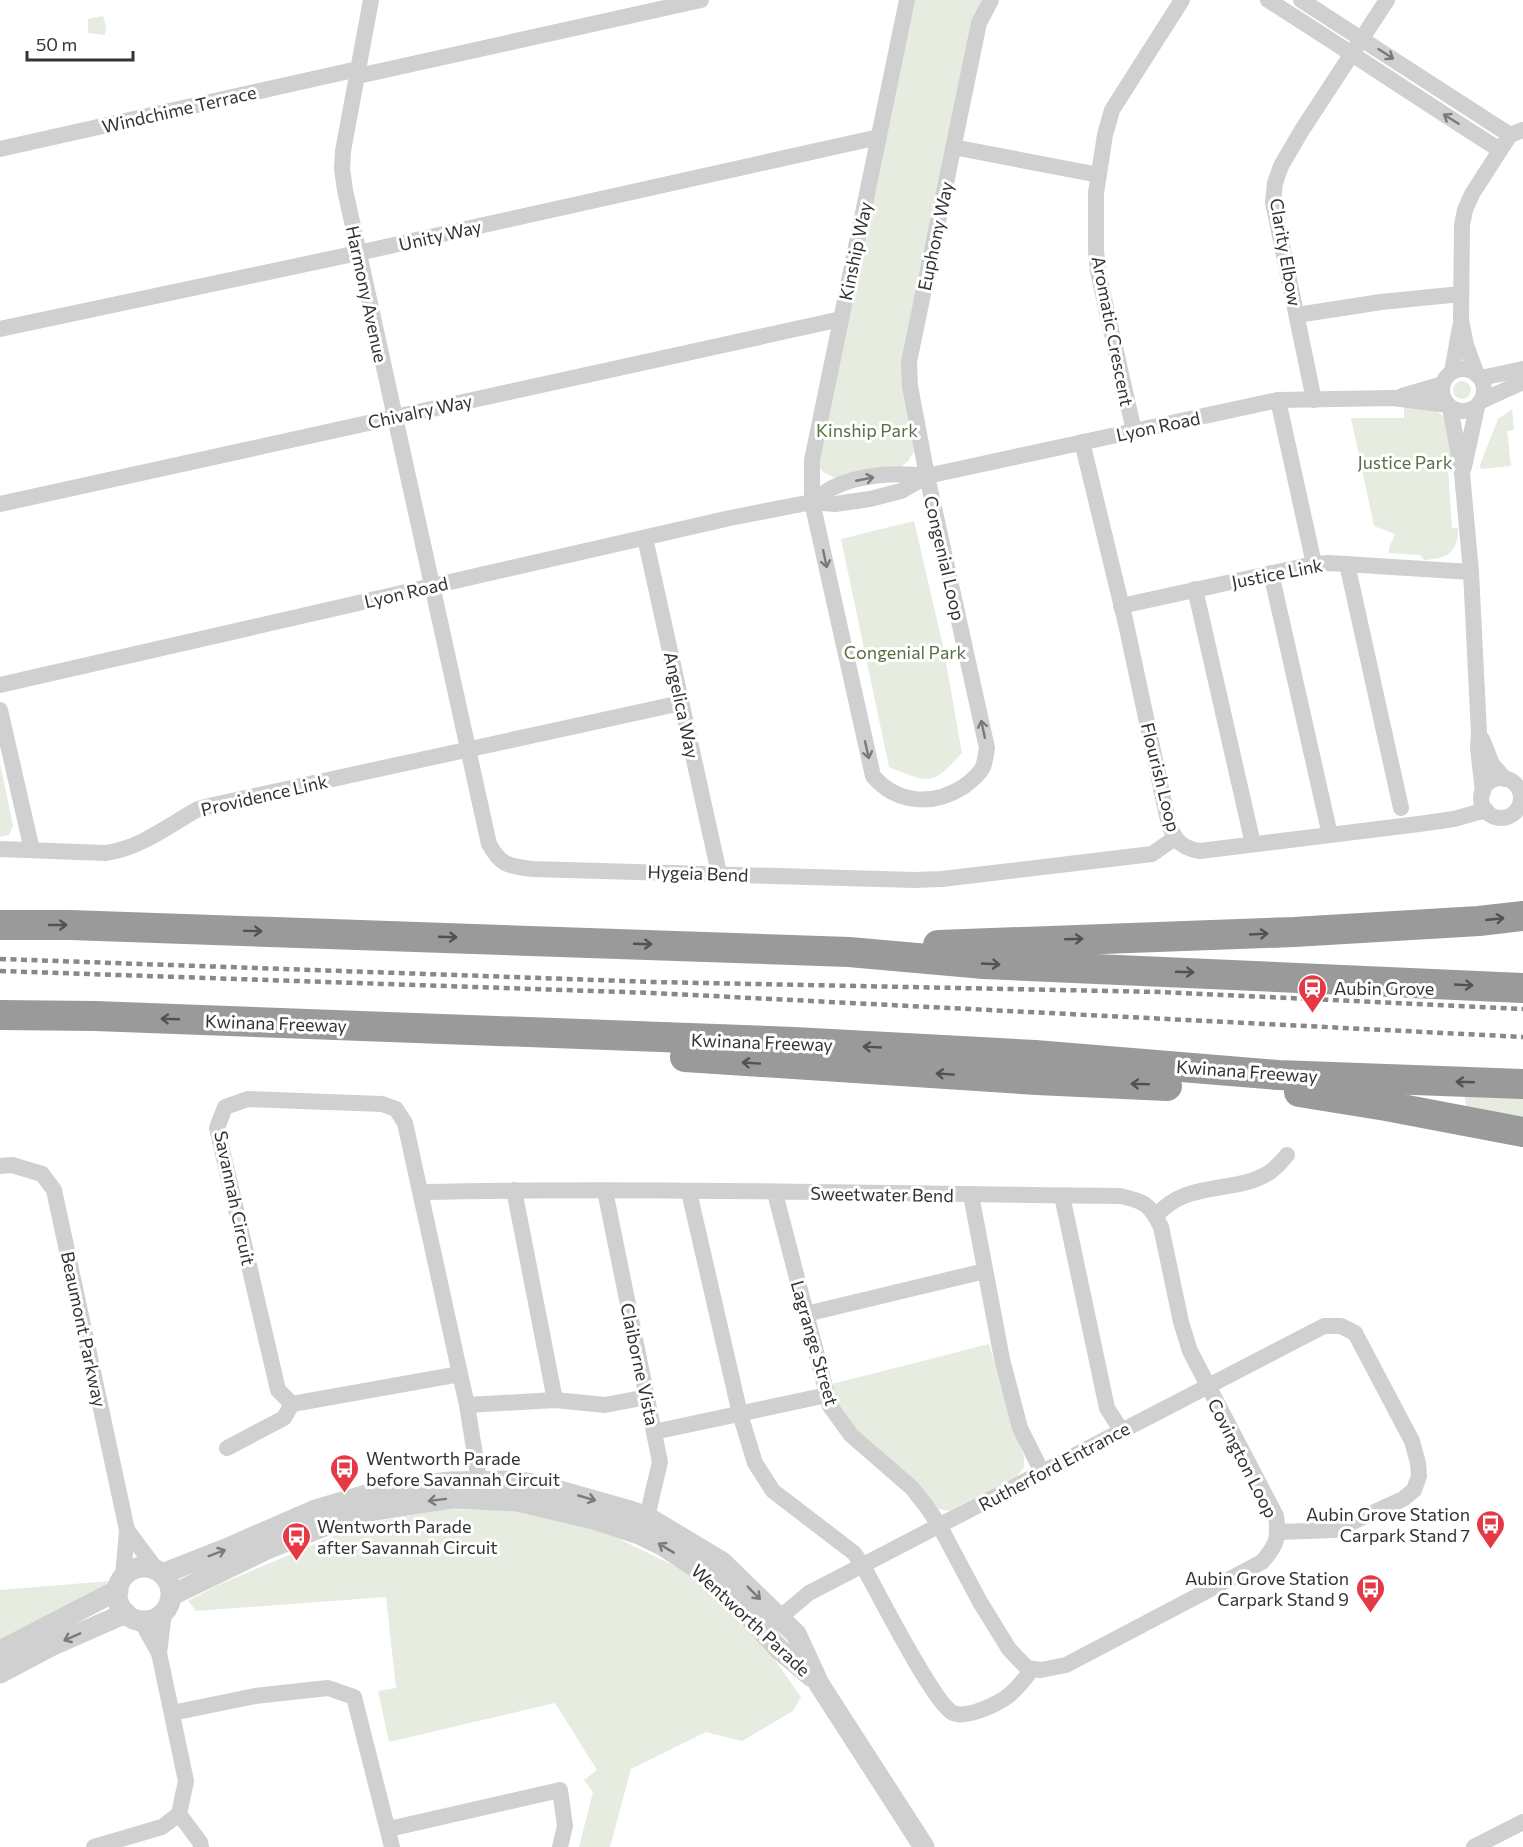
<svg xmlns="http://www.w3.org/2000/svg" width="1523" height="1847" font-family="Commissioner,sans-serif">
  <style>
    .green { fill: #e6ecdf }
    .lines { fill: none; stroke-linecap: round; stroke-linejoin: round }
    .minor { stroke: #d0d0d0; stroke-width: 16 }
    .tertiary { stroke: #d0d0d0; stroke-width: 21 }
    .motorway { stroke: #9a9a9a; stroke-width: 30 }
    .rail { stroke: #888; stroke-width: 4.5; stroke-dasharray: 6 4.5; stroke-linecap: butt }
    .oneway { stroke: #7a7a7a }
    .oneway2 { stroke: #525252 }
    .labels { text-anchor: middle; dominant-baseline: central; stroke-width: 6; stroke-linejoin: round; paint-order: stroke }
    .street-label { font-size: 18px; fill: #333; stroke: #fff }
    .park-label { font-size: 18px; fill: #56703f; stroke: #fff }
    .poi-label { font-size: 18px; fill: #333; stroke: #fff; text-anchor: start }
  </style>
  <rect width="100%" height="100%" fill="#fff"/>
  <g class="green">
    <polygon points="912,0 983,0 902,360 902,381 914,451 909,460 901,467 837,479 823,472 818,465"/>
    <polygon points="103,16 106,26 105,35 88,33 88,19"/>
    <circle cx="1462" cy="390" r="9"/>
    <path d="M1404,406l29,3 12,8 9,50 -6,2 4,59h6c0,25 -11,31 -34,32l-4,-5 -31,-2v-5l6,-14 -21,-8 -23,-108h53z"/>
    <polygon points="1512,409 1514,430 1507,431 1511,466 1481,469 1480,465 1498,419"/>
    <path d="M914,521l29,125 19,107c-31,33 -31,31 -73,14l-48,-228z"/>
    <polygon points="0,763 13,826 9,835 0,837"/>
    <polygon points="1464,1092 1523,1096 1523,1117 1466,1106"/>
    <polygon points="989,1344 1008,1412 1024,1457 1024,1467 1017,1476 949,1511 938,1509 873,1449 840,1410 832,1384"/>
    <polygon points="443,1509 528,1511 607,1533 689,1573 759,1637 801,1697 793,1711 742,1741 706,1732 631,1769 610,1847 579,1847 593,1792 584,1780 597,1770 555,1703 389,1742 378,1691 396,1688 386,1597 196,1611 188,1601 218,1585 360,1525"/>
    <polygon points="110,1581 100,1593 0,1644 0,1590"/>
  </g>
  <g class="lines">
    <g class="minor">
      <path d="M371,0l-28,151 -1,18 3,21 144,654c12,22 20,22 43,25l382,11 28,-1 210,-25 23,-16"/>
      <path d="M907,0l-95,460v42l61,274c24,28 60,30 90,11 7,-5 16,-12 20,-20 2,-5 3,-13 4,-19l-60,-272 -17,-90 -1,-24 70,-339 12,-23"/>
      <path d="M1268,0c78,49 154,101 232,150"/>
      <polyline points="1301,0 1510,135"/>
      <polyline points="358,76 701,0"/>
      <polyline points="953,147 1099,175"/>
      <polyline points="0,149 358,69"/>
      <polyline points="1297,315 1381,302 1461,294"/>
      <polyline points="0,329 358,253 879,137"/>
      <circle cx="1463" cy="390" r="21"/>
      <polyline points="1452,372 1460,327"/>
      <polyline points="1477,375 1466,345 1461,320 1462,225 1465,210 1472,194 1510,135 1523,130"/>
      <polyline points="1481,378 1523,369"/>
      <polyline points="1402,396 1443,384"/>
      <polyline points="1278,400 1314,564"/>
      <polyline points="1314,400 1273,202 1275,183 1281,166 1302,130 1387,0"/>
      <polyline points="1481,401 1523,382"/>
      <polyline points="1450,407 1462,473 1471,572 1479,733 1478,748 1483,792"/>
      <polyline points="1134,431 1098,272 1096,250 1096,193 1105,135 1112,110 1182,0"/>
      <path d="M1082,442l44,182 41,192c5,20 11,32 33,35l219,-27 35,-5 32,-9"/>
      <polyline points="1464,467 1477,407"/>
      <path d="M812,502c7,-4 13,-10 20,-14 28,-14 65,-16 95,-12"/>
      <polyline points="0,504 841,319"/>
      <polyline points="645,538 719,873"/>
      <polyline points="1347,564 1401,808"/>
      <polyline points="1271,573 1330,835"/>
      <polyline points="1195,589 1253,844"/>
      <polyline points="1121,606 1314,564 1329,563 1471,572"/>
      <polyline points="0,685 730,518 812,502 835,504 870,499 901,491 927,476 1278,400 1393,398 1448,405"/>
      <polyline points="0,710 32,850"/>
      <polyline points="1482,739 1492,764 1505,779"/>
      <circle cx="1501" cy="798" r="20"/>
      <path d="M0,849l105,4c34,-4 63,-27 93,-44l11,-3 472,-103"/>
      <polyline points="0,1166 12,1165 42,1174 54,1190 127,1530 123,1577"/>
      <polyline points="514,1190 555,1400"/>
      <polyline points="605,1191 660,1462 647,1517 642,1528"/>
      <path d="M421,1192c233,-5 466,2 699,4 24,5 30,8 41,31l20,95 9,29 86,165c3,22 1,29 -14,46l-196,103 -25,5 -14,-2 -18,-19 -29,-47 -41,-77 -12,-18 -15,-19 -61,-53 -21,-29 -55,-213"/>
      <path d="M689,1192l51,222 15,49 18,28 81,62 9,13c14,25 71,138 90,147 13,6 45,-9 55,-17 10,-8 17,-17 24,-27"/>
      <polyline points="971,1195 1002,1359 1020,1428 1042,1472"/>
      <polyline points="1062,1196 1107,1408 1121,1430"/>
      <path d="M1156,1216c31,-37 79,-21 114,-44 7,-5 12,-11 17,-17"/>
      <polyline points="806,1314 985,1271"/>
      <polyline points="292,1404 278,1390 217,1128 225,1107 248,1099 382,1104 396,1109 405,1123 460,1374"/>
      <polyline points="467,1405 555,1400 605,1405 647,1397"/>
      <polyline points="654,1432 827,1395"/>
      <polyline points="227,1448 284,1418 292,1404 460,1374 467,1405 481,1492"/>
      <polyline points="127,1530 156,1569"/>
      <polyline points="141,1621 159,1653"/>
      <polyline points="771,1625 809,1593 1324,1326 1341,1326 1355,1333 1412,1441 1418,1463 1419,1476 1414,1490 1403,1499 1335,1530 1278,1532"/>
      <polyline points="172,1713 255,1696 328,1688 354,1697 392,1847"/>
      <polyline points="179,1814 200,1842 201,1847"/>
      <polyline points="389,1829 560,1790 565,1826 560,1847"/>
      <polyline points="94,1847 162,1827 179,1814 186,1781 159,1653 164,1613"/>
      <polyline points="1474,1847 1523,1822"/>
    </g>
    <g class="tertiary">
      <circle cx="144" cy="1594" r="27"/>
      <polyline points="162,1574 228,1548 315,1510 383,1490 450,1482 512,1481 539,1485 627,1510 647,1517 722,1562 796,1634 819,1684 924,1847"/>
      <polyline points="172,1595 267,1549 357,1513 453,1498 517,1501 594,1519 639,1534 662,1545 697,1568 731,1597 780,1650 812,1677"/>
      <polyline points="0,1651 118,1590"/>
      <polyline points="0,1673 51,1646 126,1613"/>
    </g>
    <g class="motorway">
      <polyline points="0,925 70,925 849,952 984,964 1523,988"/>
      <polyline points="938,945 1294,932 1479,921 1523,916"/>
      <polyline points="0,1015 95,1016 794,1042 1035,1055 1278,1075 1523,1084"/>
      <polyline points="685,1057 1037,1080 1167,1086"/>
      <polyline points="1299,1092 1386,1106 1523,1132"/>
    </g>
    <g class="rail">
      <polyline points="0,959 654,982 1161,992 1523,1009"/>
      <polyline points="0,971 653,993 1523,1037"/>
    </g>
  </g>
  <defs><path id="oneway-shaft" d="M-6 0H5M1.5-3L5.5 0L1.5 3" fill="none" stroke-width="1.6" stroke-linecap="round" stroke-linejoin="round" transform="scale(1.5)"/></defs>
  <g class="oneway">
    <use href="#oneway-shaft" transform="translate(1386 54) rotate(33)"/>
    <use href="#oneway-shaft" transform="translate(1451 119) rotate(-148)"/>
    <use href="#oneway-shaft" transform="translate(865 479) rotate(-11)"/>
    <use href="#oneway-shaft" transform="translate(825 559) rotate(78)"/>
    <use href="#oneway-shaft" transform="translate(983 729) rotate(-102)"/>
    <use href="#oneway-shaft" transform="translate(867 750) rotate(77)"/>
    <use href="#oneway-shaft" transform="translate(587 1498) rotate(16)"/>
    <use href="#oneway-shaft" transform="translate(437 1500) rotate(173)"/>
    <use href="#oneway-shaft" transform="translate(666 1548) rotate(-149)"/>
    <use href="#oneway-shaft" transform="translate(217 1553) rotate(-21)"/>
    <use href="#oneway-shaft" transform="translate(754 1593) rotate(45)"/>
    <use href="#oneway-shaft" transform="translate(72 1637) rotate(156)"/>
  </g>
  <g class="oneway2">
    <use href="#oneway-shaft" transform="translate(1495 919) rotate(-6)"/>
    <use href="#oneway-shaft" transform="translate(58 925)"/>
    <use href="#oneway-shaft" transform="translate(253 931) rotate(2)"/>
    <use href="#oneway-shaft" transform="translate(1259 934) rotate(-3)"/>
    <use href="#oneway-shaft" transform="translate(448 937) rotate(2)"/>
    <use href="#oneway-shaft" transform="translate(1074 939) rotate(-2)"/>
    <use href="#oneway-shaft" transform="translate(643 944) rotate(2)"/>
    <use href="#oneway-shaft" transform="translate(991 964) rotate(3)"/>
    <use href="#oneway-shaft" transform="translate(1185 972) rotate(2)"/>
    <use href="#oneway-shaft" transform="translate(1464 985) rotate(3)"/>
    <use href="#oneway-shaft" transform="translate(170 1019) rotate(-178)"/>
    <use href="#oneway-shaft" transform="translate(872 1047) rotate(-177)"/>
    <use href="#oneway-shaft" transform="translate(751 1063) rotate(-176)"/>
    <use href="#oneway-shaft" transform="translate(945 1074) rotate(-176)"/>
    <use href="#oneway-shaft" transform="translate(1465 1082) rotate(-178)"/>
    <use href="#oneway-shaft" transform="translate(1140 1084) rotate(-178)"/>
  </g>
  <defs>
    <symbol id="station-pin" viewBox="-11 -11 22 30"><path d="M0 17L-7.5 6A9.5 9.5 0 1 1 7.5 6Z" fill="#e63946" stroke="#fff"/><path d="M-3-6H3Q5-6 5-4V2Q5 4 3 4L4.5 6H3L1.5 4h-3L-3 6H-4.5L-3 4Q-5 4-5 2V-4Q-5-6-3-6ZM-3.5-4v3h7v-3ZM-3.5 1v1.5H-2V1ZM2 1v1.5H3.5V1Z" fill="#fff"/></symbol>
    <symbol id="bus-pin" viewBox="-11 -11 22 30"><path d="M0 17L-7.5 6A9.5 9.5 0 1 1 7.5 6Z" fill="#e63946" stroke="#fff"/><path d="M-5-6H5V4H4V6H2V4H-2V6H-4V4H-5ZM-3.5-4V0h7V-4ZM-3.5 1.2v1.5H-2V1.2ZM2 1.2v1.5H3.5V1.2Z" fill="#fff"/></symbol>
  </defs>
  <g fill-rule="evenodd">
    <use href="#station-pin" x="1296" y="972" width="33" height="45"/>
    <use href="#bus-pin" x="328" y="1452" width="33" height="45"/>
    <use href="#bus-pin" x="1474" y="1508" width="33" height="45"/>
    <use href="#bus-pin" x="280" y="1520" width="33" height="45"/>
    <use href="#bus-pin" x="1354" y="1572" width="33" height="45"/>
  </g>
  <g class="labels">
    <g class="street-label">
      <text transform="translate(179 109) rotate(-13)">Windchime Terrace</text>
      <text transform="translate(440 235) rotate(-13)">Unity Way</text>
      <text transform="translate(935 236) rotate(-78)">Euphony Way</text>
      <text transform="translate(855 251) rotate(-78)">Kinship Way</text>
      <text transform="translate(1286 252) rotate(80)">Clarity Elbow</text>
      <text transform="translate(367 294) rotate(78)">Harmony Avenue</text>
      <text transform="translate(1113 331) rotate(79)">Aromatic Crescent</text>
      <text transform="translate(420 411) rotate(-12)">Chivalry Way</text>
      <text transform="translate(1158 426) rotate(-12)">Lyon Road</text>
      <text transform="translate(945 558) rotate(77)">Congenial Loop</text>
      <text transform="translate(1277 573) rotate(-11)">Justice Link</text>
      <text transform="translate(406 592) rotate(-13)">Lyon Road</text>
      <text transform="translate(682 705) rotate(78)">Angelica Way</text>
      <text transform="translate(1161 777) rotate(76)">Flourish Loop</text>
      <text transform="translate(264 795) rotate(-13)">Providence Link</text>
      <text transform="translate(698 873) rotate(2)">Hygeia Bend</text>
      <text transform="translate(276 1023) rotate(2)">Kwinana Freeway</text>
      <text transform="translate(762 1042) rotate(2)">Kwinana Freeway</text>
      <text transform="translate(1247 1071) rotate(4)">Kwinana Freeway</text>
      <text transform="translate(882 1194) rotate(1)">Sweetwater Bend</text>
      <text transform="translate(235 1198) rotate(78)">Savannah Circuit</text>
      <text transform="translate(84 1329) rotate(78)">Beaumont Parkway</text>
      <text transform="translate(815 1343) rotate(74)">Lagrange Street</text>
      <text transform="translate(640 1364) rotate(78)">Claiborne Vista</text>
      <text transform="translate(1243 1458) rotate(63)">Covington Loop</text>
      <text transform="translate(1054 1466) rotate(-28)">Rutherford Entrance</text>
      <text transform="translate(751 1620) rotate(43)">Wentworth Parade</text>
    </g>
    <g class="park-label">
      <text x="867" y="430">Kinship Park</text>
      <text x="1405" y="462">Justice Park</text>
      <text x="905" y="652">Congenial Park</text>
    </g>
    <g class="poi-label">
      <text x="1334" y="988">Aubin Grove</text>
      <text x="366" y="1458">Wentworth Parade<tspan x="366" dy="21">before Savannah Circuit</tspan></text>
      <text x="1470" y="1514" text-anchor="end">Aubin Grove Station<tspan x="1470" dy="21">Carpark Stand 7</tspan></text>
      <text x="317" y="1526">Wentworth Parade<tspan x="317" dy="21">after Savannah Circuit</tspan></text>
      <text x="1349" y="1578" text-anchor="end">Aubin Grove Station<tspan x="1349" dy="21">Carpark Stand 9</tspan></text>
    </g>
  </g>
  <path d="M27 51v9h106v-9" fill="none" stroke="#333333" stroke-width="3"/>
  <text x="36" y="51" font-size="18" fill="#333333" stroke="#ffffff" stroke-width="4.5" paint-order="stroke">50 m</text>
</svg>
